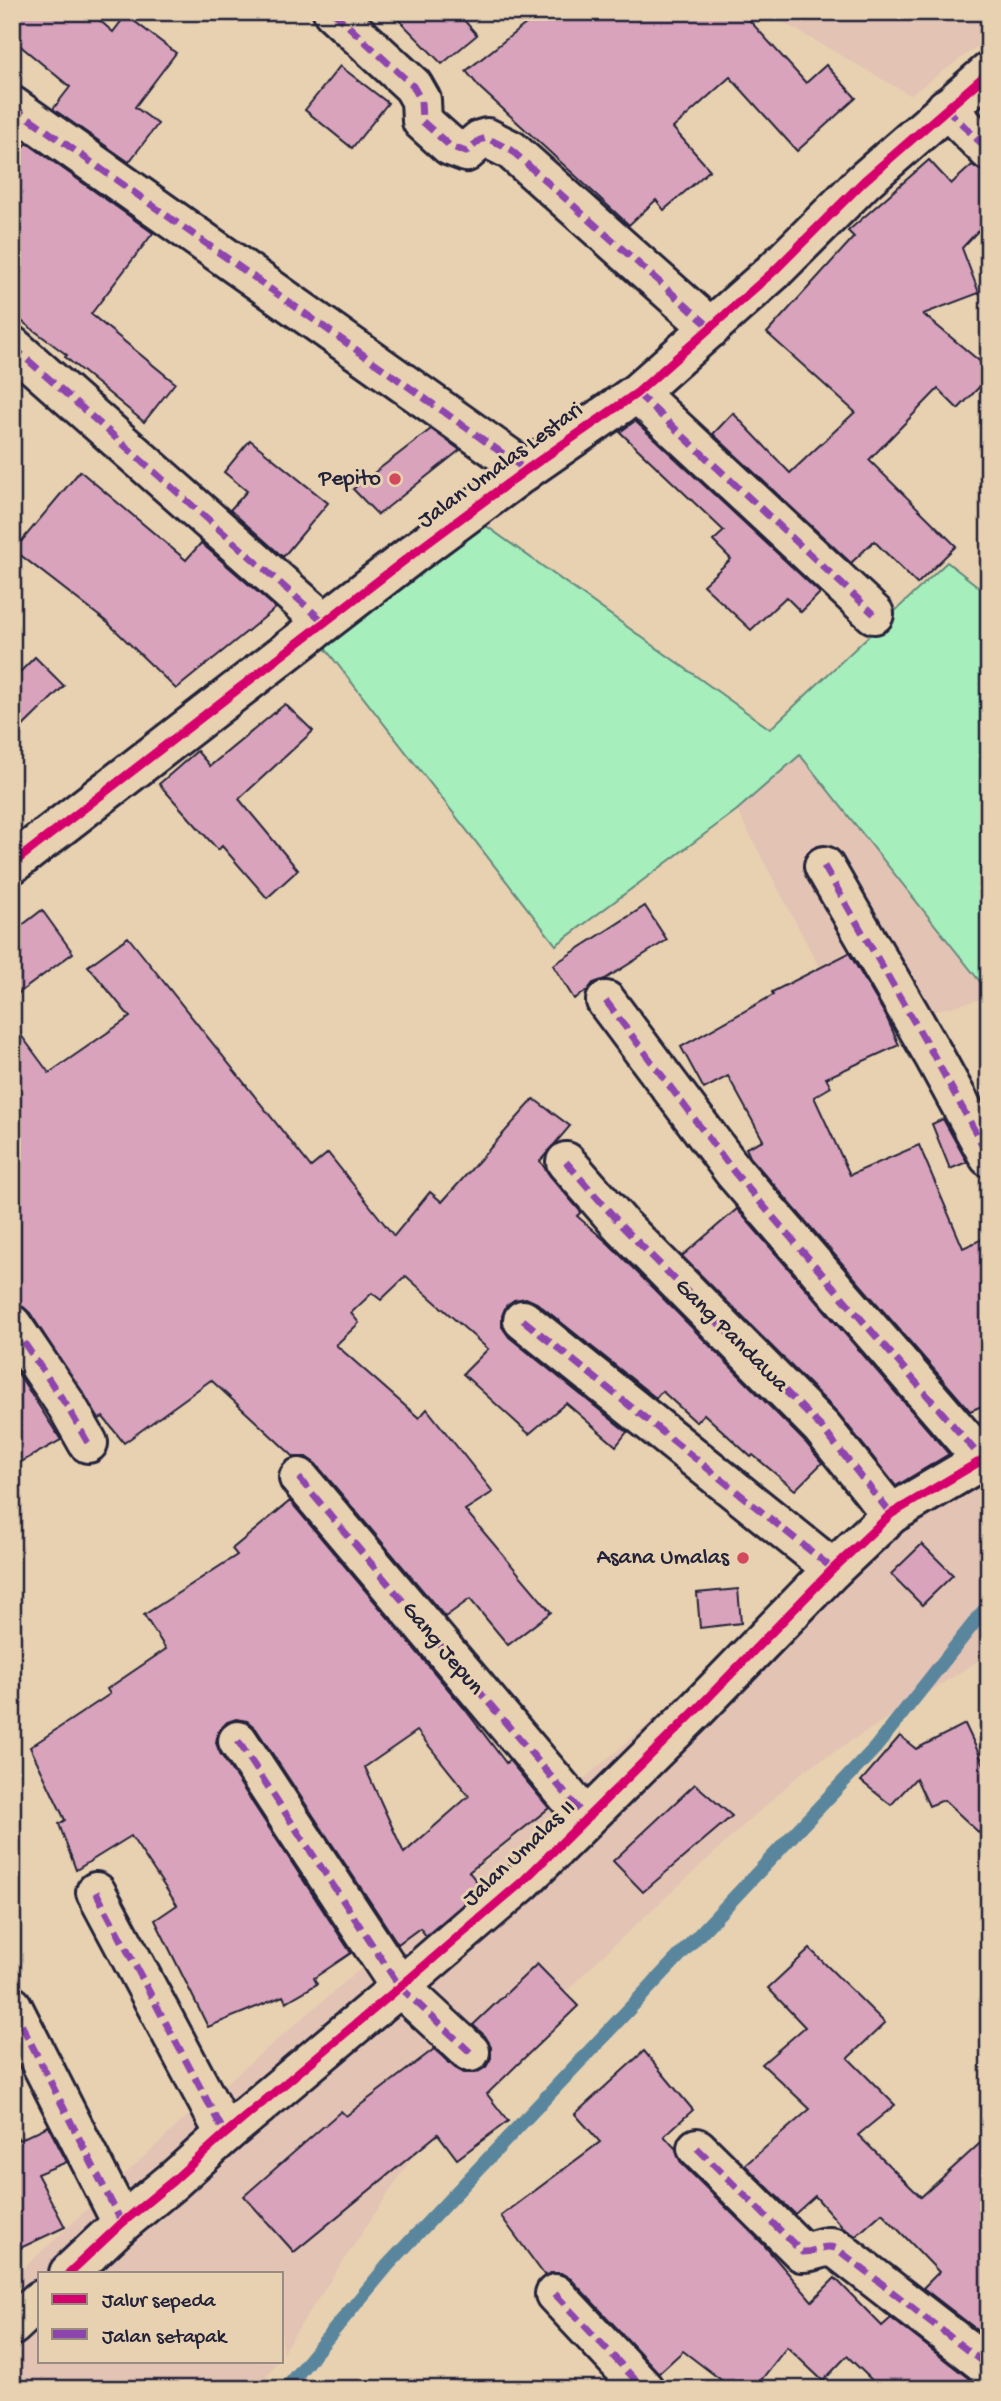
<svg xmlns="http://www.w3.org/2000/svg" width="1001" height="2401" font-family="'Gochi Hand',sans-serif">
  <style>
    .built { fill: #e3c3b4 }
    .green { fill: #a6efbd; stroke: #64887c; stroke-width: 2 }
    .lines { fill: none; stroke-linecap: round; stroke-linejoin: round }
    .stream { stroke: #5a869d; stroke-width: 14 }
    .building { fill: #d8a3bb; stroke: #22223b; stroke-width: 2; fill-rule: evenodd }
    .minor-casing { stroke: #22223b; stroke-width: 44 }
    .minor { stroke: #e8d1b1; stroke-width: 38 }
    .quiet { stroke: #8e44ad; stroke-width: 7; stroke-dasharray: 14 7; stroke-linecap: butt }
    .cycleway-casing { stroke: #e8d1b1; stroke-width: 13 }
    .cycleway { stroke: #d6006c; stroke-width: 9 }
    .poi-dot { fill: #d1495b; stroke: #e8d1b1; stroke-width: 2.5 }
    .labels { text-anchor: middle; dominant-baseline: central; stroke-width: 6; stroke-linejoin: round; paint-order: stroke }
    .street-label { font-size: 23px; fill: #22223b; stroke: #e8d1b1 }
    .poi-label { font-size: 23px; fill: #22223b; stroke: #e8d1b1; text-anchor: end }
  </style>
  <rect width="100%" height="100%" fill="#e8d1b1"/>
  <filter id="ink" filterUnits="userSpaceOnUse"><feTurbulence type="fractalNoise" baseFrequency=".0143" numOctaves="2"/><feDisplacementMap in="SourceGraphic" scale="14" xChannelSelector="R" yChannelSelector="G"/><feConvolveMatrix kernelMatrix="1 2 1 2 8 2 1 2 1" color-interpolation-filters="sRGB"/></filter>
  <g filter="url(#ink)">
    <g class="built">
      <polygon points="765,12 989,12 989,38 910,95"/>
      <polygon points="800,755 989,993 989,997 853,1032 737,810"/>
      <polygon points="989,1441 989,1654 802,1772 602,1956 442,2113 282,2353 282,2273 40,2273 40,2361 277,2361 259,2387 12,2389 12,2279 190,2114 688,1690 967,1444"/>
    </g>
    <polygon class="green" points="457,505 770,729 947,562 989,595 989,993 800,755 737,810 556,945 300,616"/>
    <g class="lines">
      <polyline class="stream" points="285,2389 388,2265 875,1748 989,1604"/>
    </g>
    <g class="building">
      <polygon points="12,12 90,12 113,32 126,15 176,53 135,107 158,124 129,162 53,109 70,87 12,39"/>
      <polygon points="391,12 457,12 477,35 442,64"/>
      <polygon points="541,12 742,12 806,83 826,65 856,98 797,151 730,77 673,128 710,170 664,210 656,200 629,225 480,88 466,71"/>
      <polygon points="340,66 388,103 352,148 305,110"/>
      <polygon points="27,143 153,233 91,314 175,383 144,422 65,357 67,355 12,314 12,163"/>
      <polygon points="929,160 951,184 972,165 983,172 989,172 989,219 962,248 979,293 923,314 989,369 989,377 958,409 938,389 869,460 956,546 917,584 874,541 851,563 713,434 733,413 790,473 855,412 767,333 854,237 848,231"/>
      <polygon points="635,421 820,593 801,612 786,597 751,630 703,585 731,559 713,541 724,531 620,432"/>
      <polygon points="431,429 460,450 378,515 353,489"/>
      <polygon points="250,440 328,503 283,557 230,510 247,491 224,472"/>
      <polygon points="80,471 186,560 201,543 276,608 176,689 108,623 14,550"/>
      <polygon points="35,657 64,686 12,737 12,680"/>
      <polygon points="285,704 313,731 239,799 298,870 267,898 222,846 218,850 159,784 197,751 210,766"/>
      <polygon points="645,906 667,940 605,979 593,983 587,991 574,999 553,965"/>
      <polygon points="42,910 73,953 12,998 12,933"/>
      <polygon points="128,937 311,1167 328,1153 394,1236 430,1192 442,1202 534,1099 570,1126 540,1161 550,1176 581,1212 577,1216 609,1244 806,1443 822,1463 795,1490 753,1455 751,1457 704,1414 696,1422 662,1391 656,1398 537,1303 526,1298 514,1300 506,1306 502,1316 502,1327 509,1337 627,1432 616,1446 566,1403 529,1434 463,1374 488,1349 406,1276 381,1300 372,1293 351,1313 359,1323 336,1345 419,1418 427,1409 493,1492 465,1510 551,1612 508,1645 470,1599 445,1617 316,1464 306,1457 294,1457 211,1380 124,1443 103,1417 99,1419 30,1313 22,1306 12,1303 12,1023 49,1073 130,1017 88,966"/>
      <polygon points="849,953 886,1016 899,1045 826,1078 831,1087 814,1097 850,1175 919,1145 963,1248 989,1236 989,1403 970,1411 750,1157 746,1148 763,1140 728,1076 704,1089 681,1047 773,995 772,992"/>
      <polygon points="943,1119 967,1162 950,1169 932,1124"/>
      <polygon points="737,1209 947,1452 949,1454 896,1486 838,1413 682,1256"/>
      <polygon points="12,1364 61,1440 12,1467"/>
      <path d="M290,1501l174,207 42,55 3,-3 40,48 -80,64 13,16 -56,48 -6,-8 -22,16 -142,-215 -9,-8 -11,-2 -9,3 -9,10 -2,11 4,10 131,200 -37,25 3,6 -31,18 -3,-6 -75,31 -53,-107 22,-15 -46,-69 -55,34 -17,-46 6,-4 -35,-73 80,-53 -3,-5 59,-40 -22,-34 93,-60 -5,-6zM417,1731l52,65 -65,57 -39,-86z"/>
      <polygon points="922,1544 953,1575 922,1605 891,1574"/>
      <polygon points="738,1589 741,1623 700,1628 697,1593"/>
      <polygon points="965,1724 989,1775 989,1842 944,1800 929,1806 916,1778 891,1805 861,1781 900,1736 916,1749"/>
      <polygon points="695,1784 732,1816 643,1892 613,1861"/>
      <polygon points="810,1949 885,2023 848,2058 895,2105 858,2135 921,2197 989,2135 989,2339 923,2288 939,2272 882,2213 856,2236 843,2228 815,2196 795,2214 745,2165 810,2109 762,2064 805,2027 768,1988"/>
      <polygon points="537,1964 578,2006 487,2094 508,2121 457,2159 438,2134 294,2252 244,2196 341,2111 346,2116 434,2049 455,2068 464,2073 476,2073 486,2067 491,2058 491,2046 485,2036 473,2025"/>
      <polygon points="644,2051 693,2110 664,2136 676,2149 681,2163 763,2244 812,2301 835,2278 882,2326 891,2318 976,2384 989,2389 881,2389 847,2356 823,2381 787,2347 754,2389 733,2389 683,2351 659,2373 571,2279 561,2273 551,2273 545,2276 501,2216 600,2142 575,2114"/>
      <polygon points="48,2126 67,2162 37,2174 65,2227 12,2252 12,2127 19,2140"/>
    </g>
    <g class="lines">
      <defs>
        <g id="minor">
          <polyline points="333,12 413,86 421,100 422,121 450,146 466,152 480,140 487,138 511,150 711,328"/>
          <polyline points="12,106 526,470"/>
          <polyline points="946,108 989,151"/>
          <polyline points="12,346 324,622"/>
          <polyline points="637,393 874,614"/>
          <polyline points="12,864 414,553 526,470 637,393 774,271 864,181 989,72"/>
          <polyline points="824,866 934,1056 989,1157"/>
          <polyline points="606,1001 734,1172 983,1460"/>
          <polyline points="566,1162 622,1226 822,1428 891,1514"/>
          <polyline points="523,1320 833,1569"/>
          <polyline points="12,1325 67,1406 88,1443"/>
          <polyline points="299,1478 586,1818"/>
          <polyline points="238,1741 400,1987 470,2052"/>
          <polyline points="96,1892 225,2134"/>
          <polyline points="12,2006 122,2223"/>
          <path d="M697,2148l105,104c13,1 22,-9 35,-3l152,118"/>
          <polyline points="69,2273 122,2223 174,2180 225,2134 400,1987 523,1881 698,1708 833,1569 891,1514 989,1456"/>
          <polyline points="555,2294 644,2389"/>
          <polyline points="12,2326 40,2300"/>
        </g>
      </defs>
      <use href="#minor" class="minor-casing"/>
      <use href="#minor" class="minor"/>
      <g class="quiet">
        <polyline points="333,12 413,86 421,100 422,121 450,146 466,152 480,140 487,138 511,150 711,328"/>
        <polyline points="12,106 526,470"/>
        <polyline points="946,108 989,151"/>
        <polyline points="12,346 324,622"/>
        <polyline points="637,393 874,614"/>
        <polyline points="824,866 934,1056 989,1157"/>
        <polyline points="606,1001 734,1172 983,1460"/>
        <polyline points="566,1162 622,1226 822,1428 891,1514"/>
        <polyline points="523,1320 833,1569"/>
        <polyline points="12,1325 67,1406 88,1443"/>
        <polyline points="299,1478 586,1818"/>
        <polyline points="238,1741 400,1987 470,2052"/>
        <polyline points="96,1892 225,2134"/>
        <polyline points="12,2006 122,2223"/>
        <path d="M697,2148l105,104c13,1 22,-9 35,-3l152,118"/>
        <polyline points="555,2294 644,2389"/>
      </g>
      <defs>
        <g id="cycleway">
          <polyline points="12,864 414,553 526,470 637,393 774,271 864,181 989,72"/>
          <polyline points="69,2273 122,2223 174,2180 225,2134 400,1987 523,1881 698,1708 833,1569 891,1514 989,1456"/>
        </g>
      </defs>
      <use href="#cycleway" class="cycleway-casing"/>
      <use href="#cycleway" class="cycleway"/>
    </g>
  </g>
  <g class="poi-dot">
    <circle cx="395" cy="479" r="7"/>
    <circle cx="743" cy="1558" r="7"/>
  </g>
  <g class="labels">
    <g class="street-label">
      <text transform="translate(501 466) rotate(-36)">Jalan Umalas Lestari</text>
      <text transform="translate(731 1336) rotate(45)">Gang Pandawa</text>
      <text transform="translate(442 1649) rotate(50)">Gang Jepun</text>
      <text transform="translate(520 1854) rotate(-43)">Jalan Umalas II</text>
    </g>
    <g class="poi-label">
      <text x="381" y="479">Pepito</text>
      <text x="729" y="1558">Asana Umalas</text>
    </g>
  </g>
  <rect width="1001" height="2401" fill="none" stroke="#e8d1b1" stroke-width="42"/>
  <rect x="21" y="21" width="959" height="2359" fill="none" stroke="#22223b" stroke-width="2.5" filter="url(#ink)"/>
  <rect x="38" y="2272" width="245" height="91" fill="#e8d1b1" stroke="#998b82" stroke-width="2"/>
  <rect x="52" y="2294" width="35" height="10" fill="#d6006c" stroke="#998b82" stroke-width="2"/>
  <text x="102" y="2306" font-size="21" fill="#22223b">Jalur sepeda</text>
  <rect x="52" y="2329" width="35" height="10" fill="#8e44ad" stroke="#998b82" stroke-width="2"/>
  <text x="102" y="2342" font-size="21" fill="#22223b">Jalan setapak</text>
</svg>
